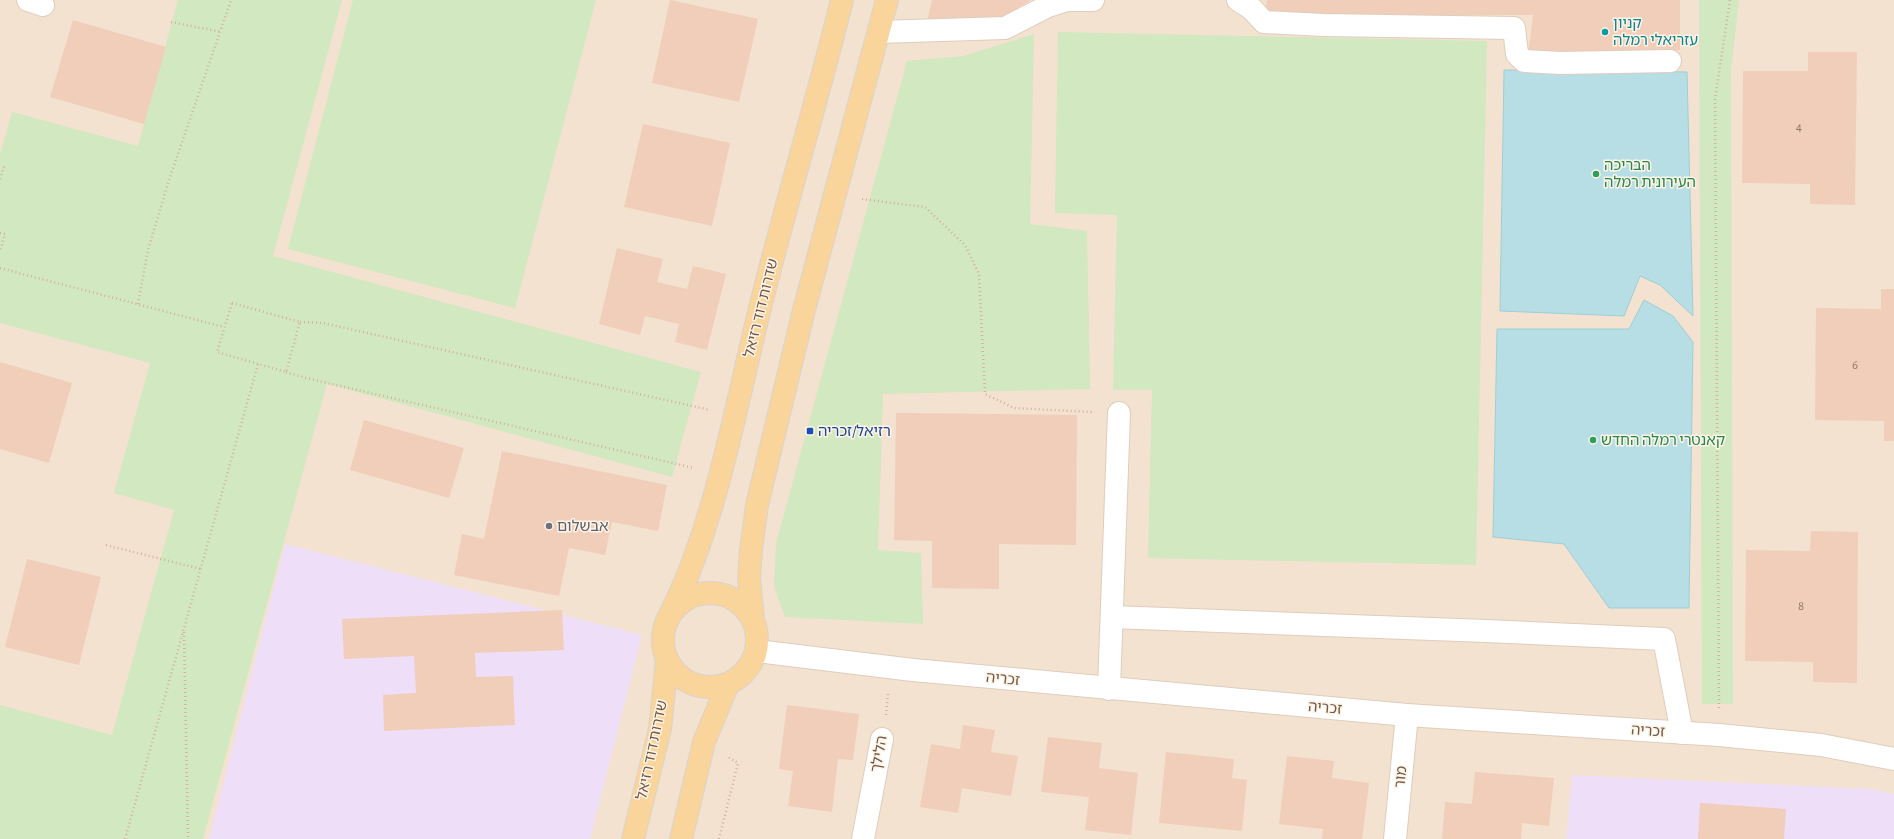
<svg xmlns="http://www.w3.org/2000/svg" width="1894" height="839" font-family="'Alegreya Sans','Noto Sans Hebrew',sans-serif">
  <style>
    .residential { fill: #f3e2d0 }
    .education { fill: #eedef7 }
    .green { fill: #d1e8c0 }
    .water { fill: #b7dee4; stroke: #9dced6 }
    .building { fill: #f0ceba }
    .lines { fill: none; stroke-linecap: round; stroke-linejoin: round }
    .minor-casing { stroke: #dfcdbd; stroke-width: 24 }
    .major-casing { stroke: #dad3d0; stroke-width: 24 }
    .path { stroke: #d4b29d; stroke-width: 2.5; stroke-dasharray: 1 3; stroke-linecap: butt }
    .minor { stroke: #fff; stroke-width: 22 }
    .major { stroke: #f9d49b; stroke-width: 22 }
    .culture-dot { fill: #0f9aa8; stroke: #fff5e7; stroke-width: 1.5 }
    .leisure-dot { fill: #2e9e5b; stroke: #fff5e7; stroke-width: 1.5 }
    .transit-dot { fill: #1a4fb4; stroke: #fff5e7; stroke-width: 1.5 }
    .worship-dot { fill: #6b7280; stroke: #fff5e7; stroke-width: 1.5 }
    .labels { text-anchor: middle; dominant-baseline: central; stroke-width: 3; stroke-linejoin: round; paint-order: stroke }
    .number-label { font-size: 13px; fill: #927565 }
    .culture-label { font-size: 15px; fill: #0d838f; stroke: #fff5e7; text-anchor: start }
    .leisure-label { font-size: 15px; fill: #27864d; stroke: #fff5e7; text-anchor: start }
    .street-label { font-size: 15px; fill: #725749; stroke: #fff5e7 }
    .transit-label { font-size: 15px; fill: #164399; stroke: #fff5e7; text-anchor: start }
    .worship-label { font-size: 15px; fill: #5b616d; stroke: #fff5e7; text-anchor: start }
  </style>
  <rect width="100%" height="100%" fill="#fbf1e1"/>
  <rect class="residential" x="0" y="0" width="1894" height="839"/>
  <g class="education">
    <polygon points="285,544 642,635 590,839 209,839"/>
    <polygon points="1572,775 1871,789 1894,794 1894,839 1566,839"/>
  </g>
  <g class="green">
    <polygon points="178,0 342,0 273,256 701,372 672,477 327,384 203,839 0,839 0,705 112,735 174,510 114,493 150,363 0,323 0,155 12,112 138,146"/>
    <polygon points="353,0 596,0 515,308 288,249"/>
    <polygon points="1699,0 1739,0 1731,70 1733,704 1702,704"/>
    <polygon points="1058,32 1487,41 1476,565 1148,558 1152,390 1113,390 1117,215 1055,213"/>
    <polygon points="1034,34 1030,224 1087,231 1090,389 883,394 878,550 921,553 923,624 785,617 774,586 776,544 907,61 963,56"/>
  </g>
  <g class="water">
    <polygon points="1504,70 1687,72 1693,316 1660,285 1640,276 1624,316 1500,311"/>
    <polygon points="1644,300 1673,316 1693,342 1689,608 1609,608 1564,544 1493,537 1497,329 1629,329"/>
  </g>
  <g class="building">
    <polygon points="670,0 758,19 739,102 652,83"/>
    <polygon points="932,0 1031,0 982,29 924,37"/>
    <polygon points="1267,0 1680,0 1680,50 1528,56 1533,15 1265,15"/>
    <polygon points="73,20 166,47 144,124 50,97"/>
    <polygon points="1808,52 1857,52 1855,205 1810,204 1810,184 1742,183 1743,71 1808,71"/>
    <polygon points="643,124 730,143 712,226 624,207"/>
    <polygon points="617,248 663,259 657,282 687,289 693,266 726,274 707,350 675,342 679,324 645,316 640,335 599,324"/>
    <polygon points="1881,289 1894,289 1894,441 1884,441 1884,421 1815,420 1816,308 1881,309"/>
    <polygon points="0,362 72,383 49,463 0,449"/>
    <polygon points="896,413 1077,415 1076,545 999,544 999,589 932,588 932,541 894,540"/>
    <polygon points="364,420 464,448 449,498 350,470"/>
    <polygon points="502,451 667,485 658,531 612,522 605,555 569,548 559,596 454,575 462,534 484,539"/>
    <polygon points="1811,531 1858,532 1857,683 1813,682 1813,662 1745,661 1746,550 1810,551"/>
    <polygon points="27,559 101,577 79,665 5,647"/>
    <polygon points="562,610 564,650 475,653 476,677 513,676 515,725 384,731 383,695 416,693 414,656 344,659 342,619"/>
    <polygon points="787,705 859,714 853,760 838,759 832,812 788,806 793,771 779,769"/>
    <polygon points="963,725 995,730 991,752 1018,756 1011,796 962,788 958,813 920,807 931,744 960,749"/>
    <polygon points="1048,737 1102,743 1099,768 1138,773 1131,835 1085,830 1089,797 1041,792"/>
    <polygon points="1166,752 1234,759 1232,778 1247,780 1242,831 1159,823"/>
    <polygon points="1287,756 1334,761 1332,778 1369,783 1362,839 1322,839 1323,829 1279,824"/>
    <polygon points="1475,772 1554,778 1549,826 1522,823 1521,839 1442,839 1445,802 1472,804"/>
    <polygon points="1700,803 1786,809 1784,839 1698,839"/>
  </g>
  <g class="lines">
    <defs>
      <g id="minor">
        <polyline points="28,0 43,5"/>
        <polyline points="1238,0 1252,9 1264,22 1323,25 1514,28 1517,54 1524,61 1561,63 1670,61"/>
        <polyline points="879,32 1005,28 1048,6 1067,0 1093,0"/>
        <polyline points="1112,617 1486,631 1664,639 1682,733"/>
        <polyline points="757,651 913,670 1407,715 1719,735 1821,745 1894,759"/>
        <polyline points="1109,689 1119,413"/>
        <polyline points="863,839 882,739"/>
        <polyline points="1395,839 1407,715"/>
      </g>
      <g id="major">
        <circle cx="710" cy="640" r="47"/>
        <path d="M671,613c47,-96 65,-210 91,-313 25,-100 55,-199 80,-300"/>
        <polyline points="753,619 749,578 751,550 757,505 804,310 887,0"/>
        <polyline points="633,839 660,729 667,660"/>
        <polyline points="681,839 704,742 728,684"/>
      </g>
    </defs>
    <use href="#minor" class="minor-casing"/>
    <use href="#major" class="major-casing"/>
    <g class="path">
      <polyline points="171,22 221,32"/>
      <polyline points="0,179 5,164"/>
      <polyline points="862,199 925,207 965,245 979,274 985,394 1014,408 1092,412"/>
      <polyline points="0,233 5,234 0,251"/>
      <polyline points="0,268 224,327"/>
      <polygon points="232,303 300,322 286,372 217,352"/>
      <polyline points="138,304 148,250 168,183 231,0"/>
      <polyline points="300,322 323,323 710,410"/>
      <polyline points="286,372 306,378 694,468"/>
      <polyline points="106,545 201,569"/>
      <polyline points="184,632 188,839"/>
      <polyline points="1719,708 1715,99 1730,0"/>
      <polyline points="886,715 888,694"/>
      <polyline points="125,839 258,364"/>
      <polyline points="719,839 738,763 728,757"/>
    </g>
    <use href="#minor" class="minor"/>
    <use href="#major" class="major"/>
  </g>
  <circle class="culture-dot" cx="1605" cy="32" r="4"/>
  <g class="leisure-dot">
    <circle cx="1596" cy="174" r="4"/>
    <circle cx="1593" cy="440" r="4"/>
  </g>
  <rect class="transit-dot" x="806" y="427" width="8" height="8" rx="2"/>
  <circle class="worship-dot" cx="549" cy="526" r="4"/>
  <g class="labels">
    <g class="number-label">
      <text x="1799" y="127">4</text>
      <text x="1855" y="365">6</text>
      <text x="1801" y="606">8</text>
    </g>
    <g class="culture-label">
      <text x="1613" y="23">קניון<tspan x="1613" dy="17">עזריאלי רמלה</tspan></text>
    </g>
    <g class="leisure-label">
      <text x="1604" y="165">הבריכה<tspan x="1604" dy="17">העירונית רמלה</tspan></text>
      <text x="1601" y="440">קאנטרי רמלה החדש</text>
    </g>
    <g class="street-label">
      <text transform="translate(761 308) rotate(-76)">שדרות דוד רזיאל</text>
      <text transform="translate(1003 679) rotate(6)">זכריה</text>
      <text transform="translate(1325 708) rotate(5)">זכריה</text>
      <text transform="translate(1648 731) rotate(4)">זכריה</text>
      <text transform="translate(652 750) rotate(-78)">שדרות דוד רזיאל</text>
      <text transform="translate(879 754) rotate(-80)">הלילך</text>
      <text transform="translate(1401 777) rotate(-84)">מור</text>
    </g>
    <g class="transit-label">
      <text x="818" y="431">רזיאל/זכריה</text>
    </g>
    <g class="worship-label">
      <text x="557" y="526">אבשלום</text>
    </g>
  </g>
</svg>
